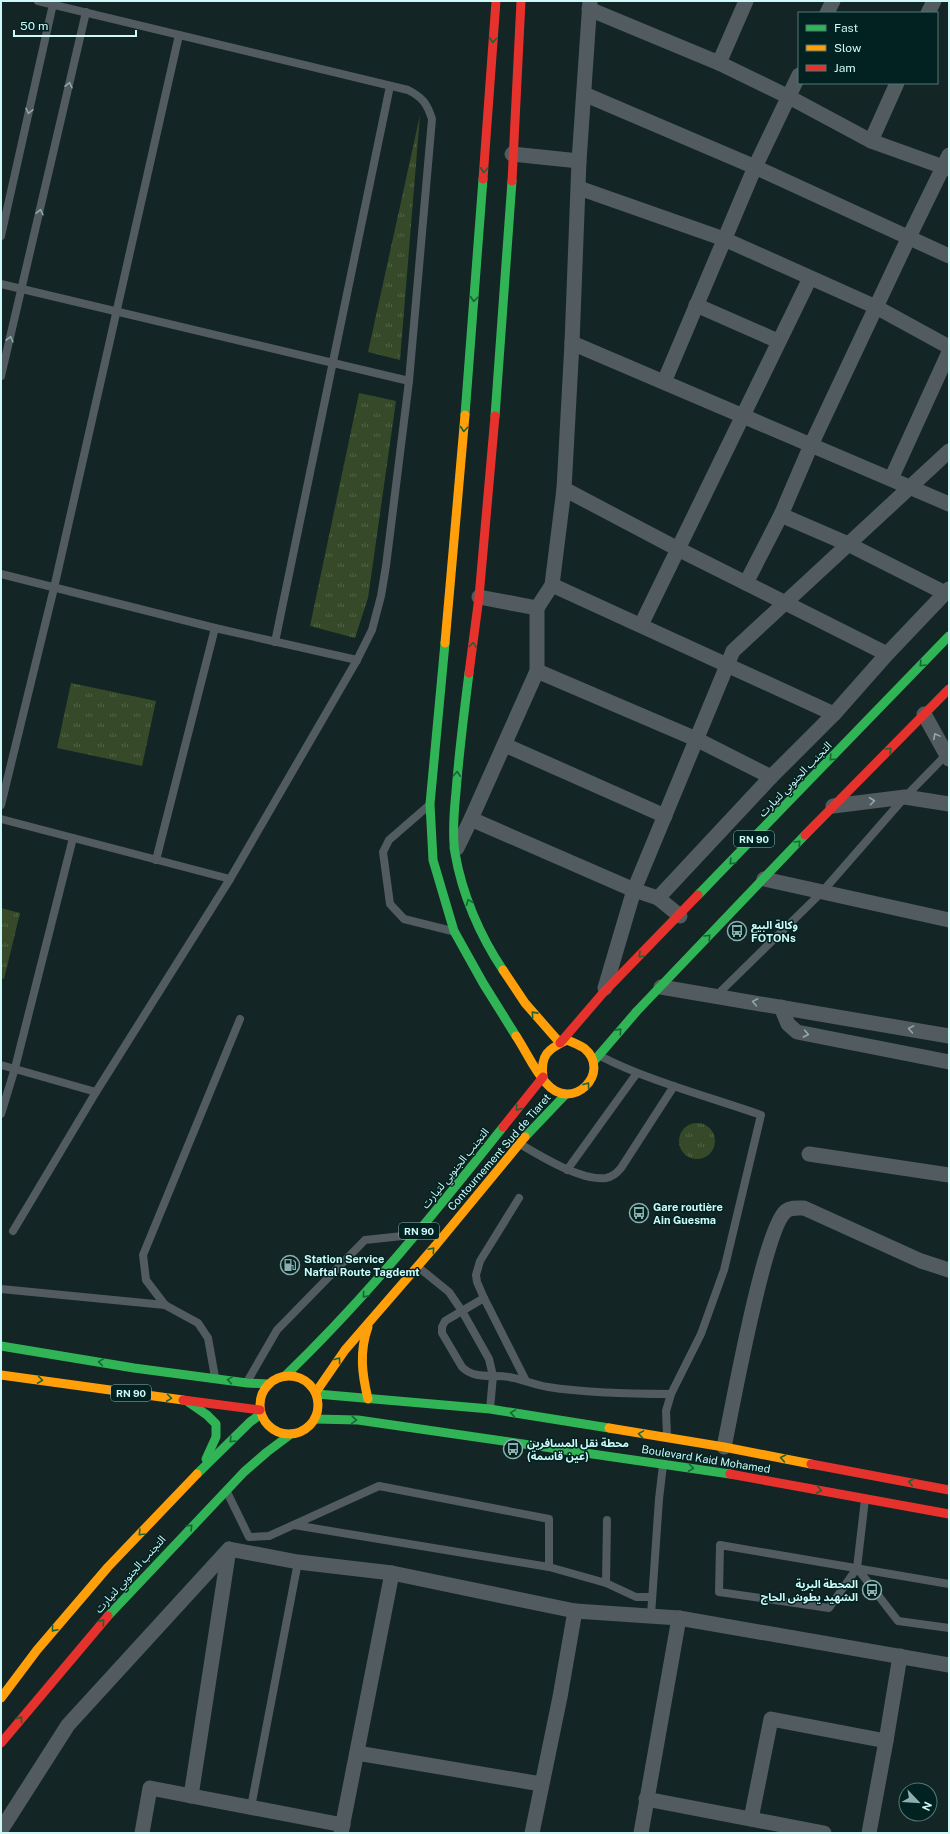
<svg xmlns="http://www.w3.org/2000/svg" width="950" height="1834" font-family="'Public Sans','Noto Sans Arabic',sans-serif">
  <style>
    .grass { fill: url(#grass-tufts) }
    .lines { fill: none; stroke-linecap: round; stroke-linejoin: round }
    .lane { stroke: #525b60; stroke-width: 8 }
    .street { stroke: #525b60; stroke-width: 15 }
    .fast { stroke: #30b455; stroke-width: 9 }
    .slow { stroke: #ff9f0a; stroke-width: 9 }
    .jam { stroke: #e5322d; stroke-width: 9 }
    .oneway { stroke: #176438 }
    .oneway2 { stroke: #90aaac }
    .labels { text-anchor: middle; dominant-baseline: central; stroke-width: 3; stroke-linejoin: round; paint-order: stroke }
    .shield { fill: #022221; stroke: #90b9b8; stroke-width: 1 }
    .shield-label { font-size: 10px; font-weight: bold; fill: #cdfaf8 }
    .street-label { font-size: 11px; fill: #cdfaf8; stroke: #022221 }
    .poi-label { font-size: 11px; font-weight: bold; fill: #cdfaf8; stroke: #022221; text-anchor: start }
  </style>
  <defs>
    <pattern id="grass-tufts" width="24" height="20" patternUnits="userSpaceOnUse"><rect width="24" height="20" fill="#364a29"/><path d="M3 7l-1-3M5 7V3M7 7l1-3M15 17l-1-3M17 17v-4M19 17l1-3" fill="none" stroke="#526549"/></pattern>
  </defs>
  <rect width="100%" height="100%" fill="#132524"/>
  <g class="grass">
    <polygon points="420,115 400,360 368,352"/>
    <polygon points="359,393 396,401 368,598 355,638 310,626"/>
    <polygon points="71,683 156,701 142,766 57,748"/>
    <polygon points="1,908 20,913 4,979 1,978"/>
    <circle cx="697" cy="1141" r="18"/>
  </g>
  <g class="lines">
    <g class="lane">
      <polyline points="1,236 53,4"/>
      <polyline points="1,284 409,381"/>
      <polyline points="1,376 86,12"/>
      <polyline points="1,574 215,628 357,660"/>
      <polyline points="275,642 390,86"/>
      <polyline points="1,805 54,588 179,35"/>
      <polyline points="427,807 389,840 383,852 390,904 404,919 452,931"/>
      <polyline points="1,819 230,879"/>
      <polyline points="156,860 215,628"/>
      <polyline points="717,995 822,892 905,797 948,753"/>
      <path d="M600,1056c51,26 107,40 161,59l-37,155 -23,64 -30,60 -5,17 1,25"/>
      <polyline points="1,1065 96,1092"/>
      <polyline points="1,1114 15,1068 73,838"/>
      <path d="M520,1144c20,12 61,37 86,34 6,-1 11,-5 15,-10l53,-82"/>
      <polyline points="567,1170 637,1073"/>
      <polyline points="519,1198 480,1261 476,1275 477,1282 484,1298 526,1381"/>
      <path d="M13,1231l83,-139 134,-213 127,-219 15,-30 9,-34 5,-30 23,-185 23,-262c-5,-16 -10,-22 -24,-29l-370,-89"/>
      <polyline points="418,1267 449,1292 462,1311 489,1359 493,1376 490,1409"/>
      <polyline points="1,1289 165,1305"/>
      <path d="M484,1298l-39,23 -3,6v6l20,34c13,13 31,7 47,10 13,2 25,8 39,10 39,6 83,7 123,7"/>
      <polyline points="215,1377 208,1338 198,1323 165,1305 146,1280 143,1255 240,1019"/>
      <polyline points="247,1382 277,1330 365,1240 412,1235"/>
      <polyline points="227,1492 249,1537 269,1536 379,1486 549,1519 549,1567 606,1583"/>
      <polyline points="607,1520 606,1583 636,1597 652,1597"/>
      <polyline points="294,1525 549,1567"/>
      <polyline points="857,1568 865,1499"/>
      <polyline points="949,1584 720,1545 719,1592 829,1608 857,1568 898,1621 949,1628"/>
      <polyline points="651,1615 659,1499 663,1465"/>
      <polyline points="251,1807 298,1562"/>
    </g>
    <g class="street">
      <polyline points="589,9 719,63 789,97 871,141 949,169"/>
      <polyline points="827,13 833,1"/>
      <polyline points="928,13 934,1"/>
      <polyline points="719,63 746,1"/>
      <polyline points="584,94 755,167 949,256"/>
      <polyline points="871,141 897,83"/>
      <polyline points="512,154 579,161 590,1"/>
      <polyline points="579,188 724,239 876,307 949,347"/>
      <polyline points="696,305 778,341"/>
      <polyline points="572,343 949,504"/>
      <polyline points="664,382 755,167 799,75"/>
      <polyline points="891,479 949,352"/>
      <polyline points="564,489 678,549 887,654"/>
      <polyline points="781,515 848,544 945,593"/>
      <polyline points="746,583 781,515 811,445 909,237 949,155"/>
      <polyline points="552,585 834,714"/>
      <polyline points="479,597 537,608 552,585 564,489 572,343 579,161"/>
      <polyline points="641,625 810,278"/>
      <polyline points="537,671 696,739 771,777"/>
      <polyline points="924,714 949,759"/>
      <polyline points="505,745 665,816"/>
      <polyline points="833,806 905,797 949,804"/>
      <polyline points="471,819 634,890 658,898 680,916"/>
      <polyline points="457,848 471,819 537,671 537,608"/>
      <polyline points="764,879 949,920"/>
      <polyline points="658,898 771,777 834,714 887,654 949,589"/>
      <polyline points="661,987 949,1036"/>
      <polyline points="605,988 634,890 733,651 949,451"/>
      <polyline points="781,1007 788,1024 797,1032 949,1062"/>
      <polyline points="809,1154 949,1175"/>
      <path d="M724,1447c8,-37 40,-219 62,-236 5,-4 12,-3 18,-3l117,53 28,9"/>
      <polyline points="357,1753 541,1784"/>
      <polyline points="191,1796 229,1549 298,1562 392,1573 575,1611 679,1618 949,1665"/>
      <polyline points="646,1799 824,1833"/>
      <polyline points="751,1819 771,1719 886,1741"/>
      <polyline points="1,1830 68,1725 229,1549"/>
      <polyline points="142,1833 150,1788 343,1825"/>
      <polyline points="341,1833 392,1573"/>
      <polyline points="532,1833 560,1697 575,1611"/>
      <polyline points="641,1833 679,1618"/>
      <polyline points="869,1833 886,1741 900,1656"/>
    </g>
    <g class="fast">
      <polyline points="465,415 483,179"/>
      <polyline points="495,416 512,181"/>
      <polyline points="445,643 430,804 433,860 454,931 483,983 516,1036"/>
      <path d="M469,673c-5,40 -10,79 -13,119 -2,19 -4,41 -1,61 7,41 25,83 48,117"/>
      <polyline points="698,895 949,636"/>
      <polyline points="594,1061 637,1011 805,835"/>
      <polyline points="525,1137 565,1095"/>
      <polyline points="1,1346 134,1368 247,1383 269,1384"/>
      <path d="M285,1376c80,-77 149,-162 218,-249"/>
      <polyline points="317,1394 490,1409 609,1428"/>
      <polyline points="187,1401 207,1415 216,1424 216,1437 206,1459"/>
      <polyline points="315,1419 358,1420 730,1474"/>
      <polyline points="197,1474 250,1422 261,1414"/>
      <polyline points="108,1616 244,1472 267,1452 291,1434"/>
    </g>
    <g class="slow">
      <polyline points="445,643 465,415"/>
      <polyline points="503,970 525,1003 560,1043"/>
      <path d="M516,1036c10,15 18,34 30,47 26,31 67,-11 38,-35 -5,-3 -12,-6 -17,-8 -19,9 -27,15 -24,37"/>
      <path d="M368,1327c-9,25 -6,47 0,72"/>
      <polyline points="1,1375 183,1400"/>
      <circle cx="289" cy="1405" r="29"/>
      <polyline points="316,1392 345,1350 436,1245 525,1137"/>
      <polyline points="609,1428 724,1447 811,1464"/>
      <polyline points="1,1698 37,1650 108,1567 197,1474"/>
    </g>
    <g class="jam">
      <polyline points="483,179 496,1"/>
      <polyline points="512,181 521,1"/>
      <polyline points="469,673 479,597 495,416"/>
      <polyline points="805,835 949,689"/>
      <polyline points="560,1043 603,993 698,895"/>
      <polyline points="503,1127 543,1077"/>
      <polyline points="183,1400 260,1410"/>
      <polyline points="811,1464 949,1490"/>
      <polyline points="730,1474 949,1514"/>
      <polyline points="1,1743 108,1616"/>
    </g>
  </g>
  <defs><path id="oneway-chevron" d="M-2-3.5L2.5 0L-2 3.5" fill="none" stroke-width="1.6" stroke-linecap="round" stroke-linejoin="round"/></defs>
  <g class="oneway">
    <use href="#oneway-chevron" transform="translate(493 40) rotate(94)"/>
    <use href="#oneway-chevron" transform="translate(484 170) rotate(94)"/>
    <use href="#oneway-chevron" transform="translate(474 299) rotate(94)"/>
    <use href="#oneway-chevron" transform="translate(464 429) rotate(95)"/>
    <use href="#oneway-chevron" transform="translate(473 645) rotate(-82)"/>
    <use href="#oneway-chevron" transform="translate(922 664) rotate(134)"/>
    <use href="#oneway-chevron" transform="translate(889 750) rotate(-45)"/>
    <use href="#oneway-chevron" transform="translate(832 758) rotate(134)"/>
    <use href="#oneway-chevron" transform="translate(457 774) rotate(-86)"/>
    <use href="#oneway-chevron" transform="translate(798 843) rotate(-46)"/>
    <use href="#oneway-chevron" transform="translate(732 862) rotate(134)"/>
    <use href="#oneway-chevron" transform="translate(469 902) rotate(-112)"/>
    <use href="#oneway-chevron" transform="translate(708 937) rotate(-47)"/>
    <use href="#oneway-chevron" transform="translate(641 955) rotate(135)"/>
    <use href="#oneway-chevron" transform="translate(534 1014) rotate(-132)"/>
    <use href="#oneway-chevron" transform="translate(619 1031) rotate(-48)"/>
    <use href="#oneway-chevron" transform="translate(587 1085) rotate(-54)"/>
    <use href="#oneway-chevron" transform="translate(518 1108) rotate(129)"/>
    <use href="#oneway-chevron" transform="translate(432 1250) rotate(-49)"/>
    <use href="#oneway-chevron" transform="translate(365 1295) rotate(131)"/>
    <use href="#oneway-chevron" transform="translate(338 1360) rotate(-54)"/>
    <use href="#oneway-chevron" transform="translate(101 1362) rotate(-171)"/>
    <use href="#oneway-chevron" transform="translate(40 1380) rotate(8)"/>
    <use href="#oneway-chevron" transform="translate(230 1380) rotate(-171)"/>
    <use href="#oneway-chevron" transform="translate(169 1398) rotate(8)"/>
    <use href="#oneway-chevron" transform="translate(513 1413) rotate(-171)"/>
    <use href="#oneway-chevron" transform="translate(354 1420) rotate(4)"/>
    <use href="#oneway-chevron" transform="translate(641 1434) rotate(-171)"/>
    <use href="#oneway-chevron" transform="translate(232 1440) rotate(135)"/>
    <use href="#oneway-chevron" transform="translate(783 1458) rotate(-169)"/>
    <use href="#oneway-chevron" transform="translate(691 1468) rotate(8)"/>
    <use href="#oneway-chevron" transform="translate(911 1482) rotate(-169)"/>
    <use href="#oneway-chevron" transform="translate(819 1490) rotate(10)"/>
    <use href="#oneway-chevron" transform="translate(190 1527) rotate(-45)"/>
    <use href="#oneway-chevron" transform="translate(141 1533) rotate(134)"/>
    <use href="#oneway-chevron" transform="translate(102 1622) rotate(-48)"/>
    <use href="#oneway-chevron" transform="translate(54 1629) rotate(131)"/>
    <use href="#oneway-chevron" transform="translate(20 1719) rotate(-52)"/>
  </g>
  <g class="oneway2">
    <use href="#oneway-chevron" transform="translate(69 85) rotate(-77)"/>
    <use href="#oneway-chevron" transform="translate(29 111) rotate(103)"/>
    <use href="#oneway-chevron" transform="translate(40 212) rotate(-77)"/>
    <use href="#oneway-chevron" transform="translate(10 339) rotate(-76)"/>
    <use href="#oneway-chevron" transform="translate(936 736) rotate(-118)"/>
    <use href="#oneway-chevron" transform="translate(872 801) rotate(-7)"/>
    <use href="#oneway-chevron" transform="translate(755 1002) rotate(-170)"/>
    <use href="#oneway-chevron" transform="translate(911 1029) rotate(-170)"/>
    <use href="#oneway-chevron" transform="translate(806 1034) rotate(11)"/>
  </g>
  <defs>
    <symbol id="bus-ring" viewBox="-11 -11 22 22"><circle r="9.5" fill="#022221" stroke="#8cafae" stroke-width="1.5"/><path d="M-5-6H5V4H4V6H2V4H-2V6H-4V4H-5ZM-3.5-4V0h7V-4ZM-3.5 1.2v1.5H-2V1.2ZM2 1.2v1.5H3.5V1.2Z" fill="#8cafae"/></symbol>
    <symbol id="fuel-ring" viewBox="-11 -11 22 22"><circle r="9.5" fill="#022221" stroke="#8cafae" stroke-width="1.5"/><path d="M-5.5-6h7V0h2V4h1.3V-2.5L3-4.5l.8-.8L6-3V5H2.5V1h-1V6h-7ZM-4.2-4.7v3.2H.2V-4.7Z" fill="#8cafae"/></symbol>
  </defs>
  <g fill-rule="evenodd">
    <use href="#bus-ring" x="726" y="920" width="22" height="22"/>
    <use href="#bus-ring" x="628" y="1202" width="22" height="22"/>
    <use href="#fuel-ring" x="279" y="1254" width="22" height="22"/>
    <use href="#bus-ring" x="502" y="1438" width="22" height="22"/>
    <use href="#bus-ring" x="861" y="1579" width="22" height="22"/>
  </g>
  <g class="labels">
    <g class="shield">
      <rect x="734" y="831" width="40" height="16" rx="3"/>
      <rect x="399" y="1223" width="40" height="16" rx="3"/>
      <rect x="111" y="1385" width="40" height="16" rx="3"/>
    </g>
    <g class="shield-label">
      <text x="754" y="839">RN 90</text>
      <text x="419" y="1231">RN 90</text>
      <text x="131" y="1393">RN 90</text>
    </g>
    <g class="street-label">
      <text transform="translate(795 779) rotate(-46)">التجنب الجنوبي لتيارت</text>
      <text transform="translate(499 1152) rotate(-49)">Contournement Sud de Tiaret</text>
      <text transform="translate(455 1168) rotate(-51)">التجنب الجنوبي لتيارت</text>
      <text transform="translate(706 1459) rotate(9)">Boulevard Kaid Mohamed</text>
      <text transform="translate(130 1574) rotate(-48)">التجنب الجنوبي لتيارت</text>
    </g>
    <g class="poi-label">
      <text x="751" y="925">وكالة البيع<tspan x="751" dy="13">FOTONs</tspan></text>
      <text x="653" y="1207">Gare routière<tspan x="653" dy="13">Ain Guesma</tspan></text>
      <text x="304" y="1259">Station Service<tspan x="304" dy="13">Naftal Route Tagdemt</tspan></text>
      <text x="527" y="1443">محطة نقل المسافرين<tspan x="527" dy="13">(عين قاسمة)</tspan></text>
      <text x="858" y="1584" text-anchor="end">المحطة البرية<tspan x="858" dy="13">الشهيد يطوش الحاج</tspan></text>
    </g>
  </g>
  <rect width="950" height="1834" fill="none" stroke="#cdfaf8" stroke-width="4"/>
  <rect x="798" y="12" width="140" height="72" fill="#022221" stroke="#537877"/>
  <rect x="806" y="25" width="20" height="6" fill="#30b455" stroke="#537877"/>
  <text x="834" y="32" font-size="12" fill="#cdfaf8">Fast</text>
  <rect x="806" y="45" width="20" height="6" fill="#ff9f0a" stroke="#537877"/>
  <text x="834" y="52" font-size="12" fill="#cdfaf8">Slow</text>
  <rect x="806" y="65" width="20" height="6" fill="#e5322d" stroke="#537877"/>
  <text x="834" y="72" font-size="12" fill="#cdfaf8">Jam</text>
  <g transform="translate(918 1802) rotate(115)"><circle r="19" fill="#022221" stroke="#537877"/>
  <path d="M0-3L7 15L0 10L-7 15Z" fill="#8cafae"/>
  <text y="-6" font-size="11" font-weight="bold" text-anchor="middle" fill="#cdfaf8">N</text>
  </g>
  <path d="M14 30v6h122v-6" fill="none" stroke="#cdfaf8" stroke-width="2"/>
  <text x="20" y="30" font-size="12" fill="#cdfaf8" stroke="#022221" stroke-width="3" paint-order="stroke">50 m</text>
</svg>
